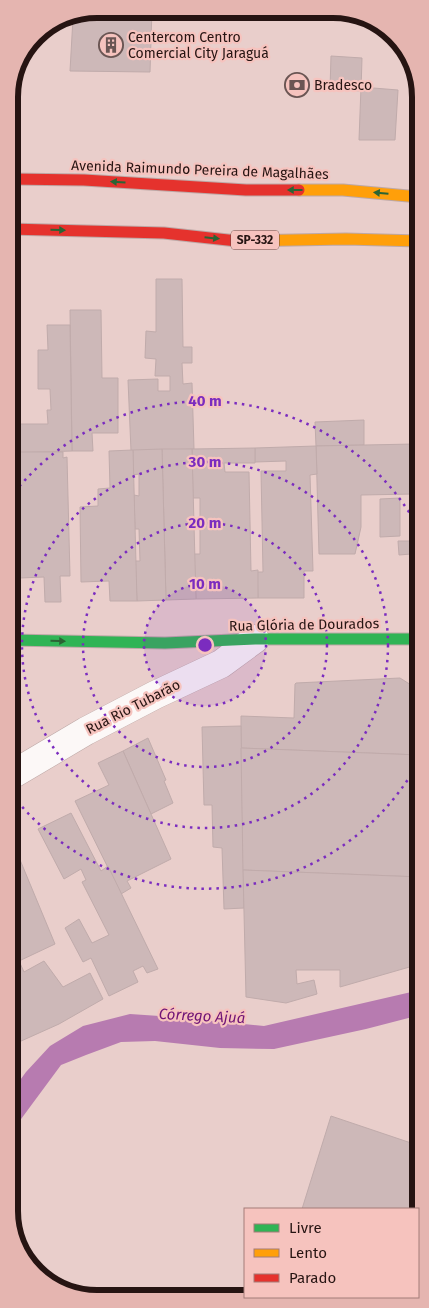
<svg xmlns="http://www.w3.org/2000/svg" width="429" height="1308" font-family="'Fira Sans',sans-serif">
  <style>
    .water { fill: #b77bb0 }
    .building { fill: #cdb8b8; stroke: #c0abab }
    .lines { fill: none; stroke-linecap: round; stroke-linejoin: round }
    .street-casing { stroke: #bda8a6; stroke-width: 29 }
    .fast-casing { stroke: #bda8a6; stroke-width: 13 }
    .slow-casing { stroke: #bda8a6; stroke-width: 13 }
    .jam-casing { stroke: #bda8a6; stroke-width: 13 }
    .street { stroke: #fcf8f7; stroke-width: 28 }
    .fast { stroke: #30b455; stroke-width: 11 }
    .slow { stroke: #ff9f0a; stroke-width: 11 }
    .jam { stroke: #e5322d; stroke-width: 11 }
    .oneway { fill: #2b6434 }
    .ring { fill: none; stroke: #7b2cbf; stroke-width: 2.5; stroke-dasharray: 2.5 5 }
    .labels { text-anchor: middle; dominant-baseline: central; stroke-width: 4.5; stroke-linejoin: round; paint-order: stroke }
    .shield { fill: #f6c3be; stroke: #644846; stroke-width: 1 }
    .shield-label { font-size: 12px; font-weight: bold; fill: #261412 }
    .poi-label { font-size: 14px; fill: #261412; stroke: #f6c3be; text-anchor: start }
    .street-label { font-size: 14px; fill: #261412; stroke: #f6c3be }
    .water-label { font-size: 15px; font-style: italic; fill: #6f1275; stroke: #f6c3be }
    .rim { fill: none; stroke: #261412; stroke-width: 6 }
    .centre { fill: #7b2cbf; stroke: #f6c3be; stroke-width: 2.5 }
    .ring-label { font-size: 15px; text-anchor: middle; font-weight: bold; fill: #7b2cbf; stroke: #f6c3be; stroke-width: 4.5; stroke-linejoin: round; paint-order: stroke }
  </style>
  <rect width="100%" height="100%" fill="#e9cecb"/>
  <polygon class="water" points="420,990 420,1015 366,1029 274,1049 220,1048 155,1041 121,1042 86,1055 61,1065 10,1134 10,1094 26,1072 50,1046 83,1026 130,1014 174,1017 264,1026"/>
  <g class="building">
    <polygon points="96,9 152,9 150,72 70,71 73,18"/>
    <polygon points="331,56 362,58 361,91 330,89"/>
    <polygon points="361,87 398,90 395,140 359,140"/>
    <polygon points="156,279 182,279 183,347 192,347 192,363 182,363 183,384 192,383 194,449 131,451 128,380 158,379 158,391 170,391 170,376 155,376 156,359 145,358 146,331 156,332"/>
    <polygon points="70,310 101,310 102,378 118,378 118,433 92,433 93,451 72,451"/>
    <polygon points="47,325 70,325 72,451 9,453 9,424 48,424 47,410 51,410 50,389 38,389 38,350 48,350"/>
    <polygon points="364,420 364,445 316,446 315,422"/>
    <polygon points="414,444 414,494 361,495 361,527 355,554 319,554 316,446"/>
    <polygon points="316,446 317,474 310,475 313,571 304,571 304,598 258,598 257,572 263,572 261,471 286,471 286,461 255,462 255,448"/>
    <polygon points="255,448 255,463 224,463 225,472 249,472 251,571 258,570 258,598 196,599 194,554 200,554 200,498 193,498 192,449"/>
    <polygon points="162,449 192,449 196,599 166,600"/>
    <polygon points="162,449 166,600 137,601 135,561 140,561 139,529 135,529 134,495 139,496 139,474 133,475 133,450"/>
    <polygon points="133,450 137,601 110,601 109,581 81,582 80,507 98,506 98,489 110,488 109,451"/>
    <polygon points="20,452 63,452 63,458 67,457 70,576 60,576 61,602 45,602 44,577 20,578 16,458 19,457"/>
    <polygon points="9,453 11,479 9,479"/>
    <polygon points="400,498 400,536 380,537 380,499"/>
    <polygon points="9,509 11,509 13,578 10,578"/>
    <polygon points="398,541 411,541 411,554 399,555"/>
    <polygon points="400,678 419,690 419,755 241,748 241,716 294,718 295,684 296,683"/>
    <polygon points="241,726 244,908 224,909 222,848 213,847 212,805 204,805 202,727"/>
    <polygon points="148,738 166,780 164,781 173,803 151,814 123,751"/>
    <polygon points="241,748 419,755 420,877 243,870"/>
    <polygon points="123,751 171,859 127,881 131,888 121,894 75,801 109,785 98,763"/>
    <polygon points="71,813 101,871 108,866 158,969 147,973 143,966 133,971 138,982 109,996 91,958 83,962 65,928 79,919 92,943 109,935 82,882 86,880 81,869 64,879 38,829"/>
    <polygon points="13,843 55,944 19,961 24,972 44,961 63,987 90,973 103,999 59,1024 10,1046 10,1018 21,1010 10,995 10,969 12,968 10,966 10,844"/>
    <polygon points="243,870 420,877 420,964 340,987 340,970 296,970 297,984 314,980 317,994 286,1003 246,997"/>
    <polygon points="331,1116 420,1146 420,1217 418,1223 418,1209 302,1209"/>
  </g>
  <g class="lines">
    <defs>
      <polyline id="street" points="10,776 86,731 155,695 221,664 255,639"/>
      <polyline id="fast" points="10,640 165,643 255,639 419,639"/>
      <g id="slow">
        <polyline points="299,190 343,190 419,197"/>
        <polyline points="237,241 346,239 419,241"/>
      </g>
      <g id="jam">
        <polyline points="9,179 84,180 246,190 299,190"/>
        <polyline points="9,229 164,233 237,241"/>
      </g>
    </defs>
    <use href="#street" class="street-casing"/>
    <use href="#fast" class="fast-casing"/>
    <use href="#slow" class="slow-casing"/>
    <use href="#jam" class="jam-casing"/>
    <use href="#street" class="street"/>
    <use href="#fast" class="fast"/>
    <use href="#slow" class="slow"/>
    <use href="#jam" class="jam"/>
  </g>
  <defs><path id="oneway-solid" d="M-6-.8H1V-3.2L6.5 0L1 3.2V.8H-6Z" transform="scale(1.25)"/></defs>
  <g class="oneway">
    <use href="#oneway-solid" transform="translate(118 182) rotate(-176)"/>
    <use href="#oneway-solid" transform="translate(295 190) rotate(-180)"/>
    <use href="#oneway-solid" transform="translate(381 193) rotate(-175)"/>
    <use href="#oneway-solid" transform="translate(58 230) rotate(1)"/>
    <use href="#oneway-solid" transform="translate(212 238) rotate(6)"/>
    <use href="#oneway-solid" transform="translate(58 641) rotate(1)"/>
  </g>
  <circle cx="205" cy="645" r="61" fill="#7b2cbf" fill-opacity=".12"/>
  <g class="ring">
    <circle cx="205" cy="645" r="61"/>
    <circle cx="205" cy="645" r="122"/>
    <circle cx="205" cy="645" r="183"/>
    <path d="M419 761A244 244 0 0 1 10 792M10 498A244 244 0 0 1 418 527"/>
  </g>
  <defs>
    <symbol id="building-ring" viewBox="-11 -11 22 22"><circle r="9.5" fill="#f6c3be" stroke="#6a5553" stroke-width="1.5"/><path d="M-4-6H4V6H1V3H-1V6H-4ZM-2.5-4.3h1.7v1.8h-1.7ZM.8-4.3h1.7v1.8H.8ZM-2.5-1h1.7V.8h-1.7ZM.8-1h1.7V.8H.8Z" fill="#6a5553"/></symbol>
    <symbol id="bank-ring" viewBox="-11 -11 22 22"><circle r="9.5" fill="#f6c3be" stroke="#6a5553" stroke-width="1.5"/><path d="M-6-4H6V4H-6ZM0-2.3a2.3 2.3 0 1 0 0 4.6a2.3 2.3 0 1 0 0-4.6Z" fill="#6a5553"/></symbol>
  </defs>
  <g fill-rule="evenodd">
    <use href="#building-ring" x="97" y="31" width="28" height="28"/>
    <use href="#bank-ring" x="283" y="71" width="28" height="28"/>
  </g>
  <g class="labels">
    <rect class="shield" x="231" y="230.5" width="48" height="19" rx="4"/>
    <g class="shield-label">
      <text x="255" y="240">SP-332</text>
    </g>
    <g class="poi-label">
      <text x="128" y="37">Centercom Centro<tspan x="128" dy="16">Comercial City Jaraguá</tspan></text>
      <text x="314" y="85">Bradesco</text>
    </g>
    <g class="street-label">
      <text transform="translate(200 170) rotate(2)">Avenida Raimundo Pereira de Magalhães</text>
      <text transform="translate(304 625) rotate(-1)">Rua Glória de Dourados</text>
      <text transform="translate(133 707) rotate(-27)">Rua Rio Tubarão</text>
    </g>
    <g class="water-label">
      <text transform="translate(202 1016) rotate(3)">Córrego Ajuá</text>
    </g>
  </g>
  <path d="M0 0H429V1308H0ZM97 18H333A79 79 0 0 1 412 97V1211A79 79 0 0 1 333 1290H97A79 79 0 0 1 18 1211V97A79 79 0 0 1 97 18Z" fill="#e5b5b0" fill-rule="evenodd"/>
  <path class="rim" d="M97 18H333A79 79 0 0 1 412 97V1211A79 79 0 0 1 333 1290H97A79 79 0 0 1 18 1211V97A79 79 0 0 1 97 18Z"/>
  <circle cx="205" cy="645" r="8" class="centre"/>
  <g class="ring-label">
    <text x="205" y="406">40 m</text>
    <text x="205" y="467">30 m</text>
    <text x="205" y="528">20 m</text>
    <text x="205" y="589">10 m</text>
  </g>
  <rect x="244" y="1208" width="175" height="90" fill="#f6c3be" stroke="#a37d79"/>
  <rect x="254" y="1224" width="25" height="8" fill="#30b455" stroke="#a37d79"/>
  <text x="289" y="1233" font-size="15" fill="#261412">Livre</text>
  <rect x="254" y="1249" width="25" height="8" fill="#ff9f0a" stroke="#a37d79"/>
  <text x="289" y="1258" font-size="15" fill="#261412">Lento</text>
  <rect x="254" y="1274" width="25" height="8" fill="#e5322d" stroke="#a37d79"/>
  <text x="289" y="1283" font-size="15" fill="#261412">Parado</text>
</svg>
